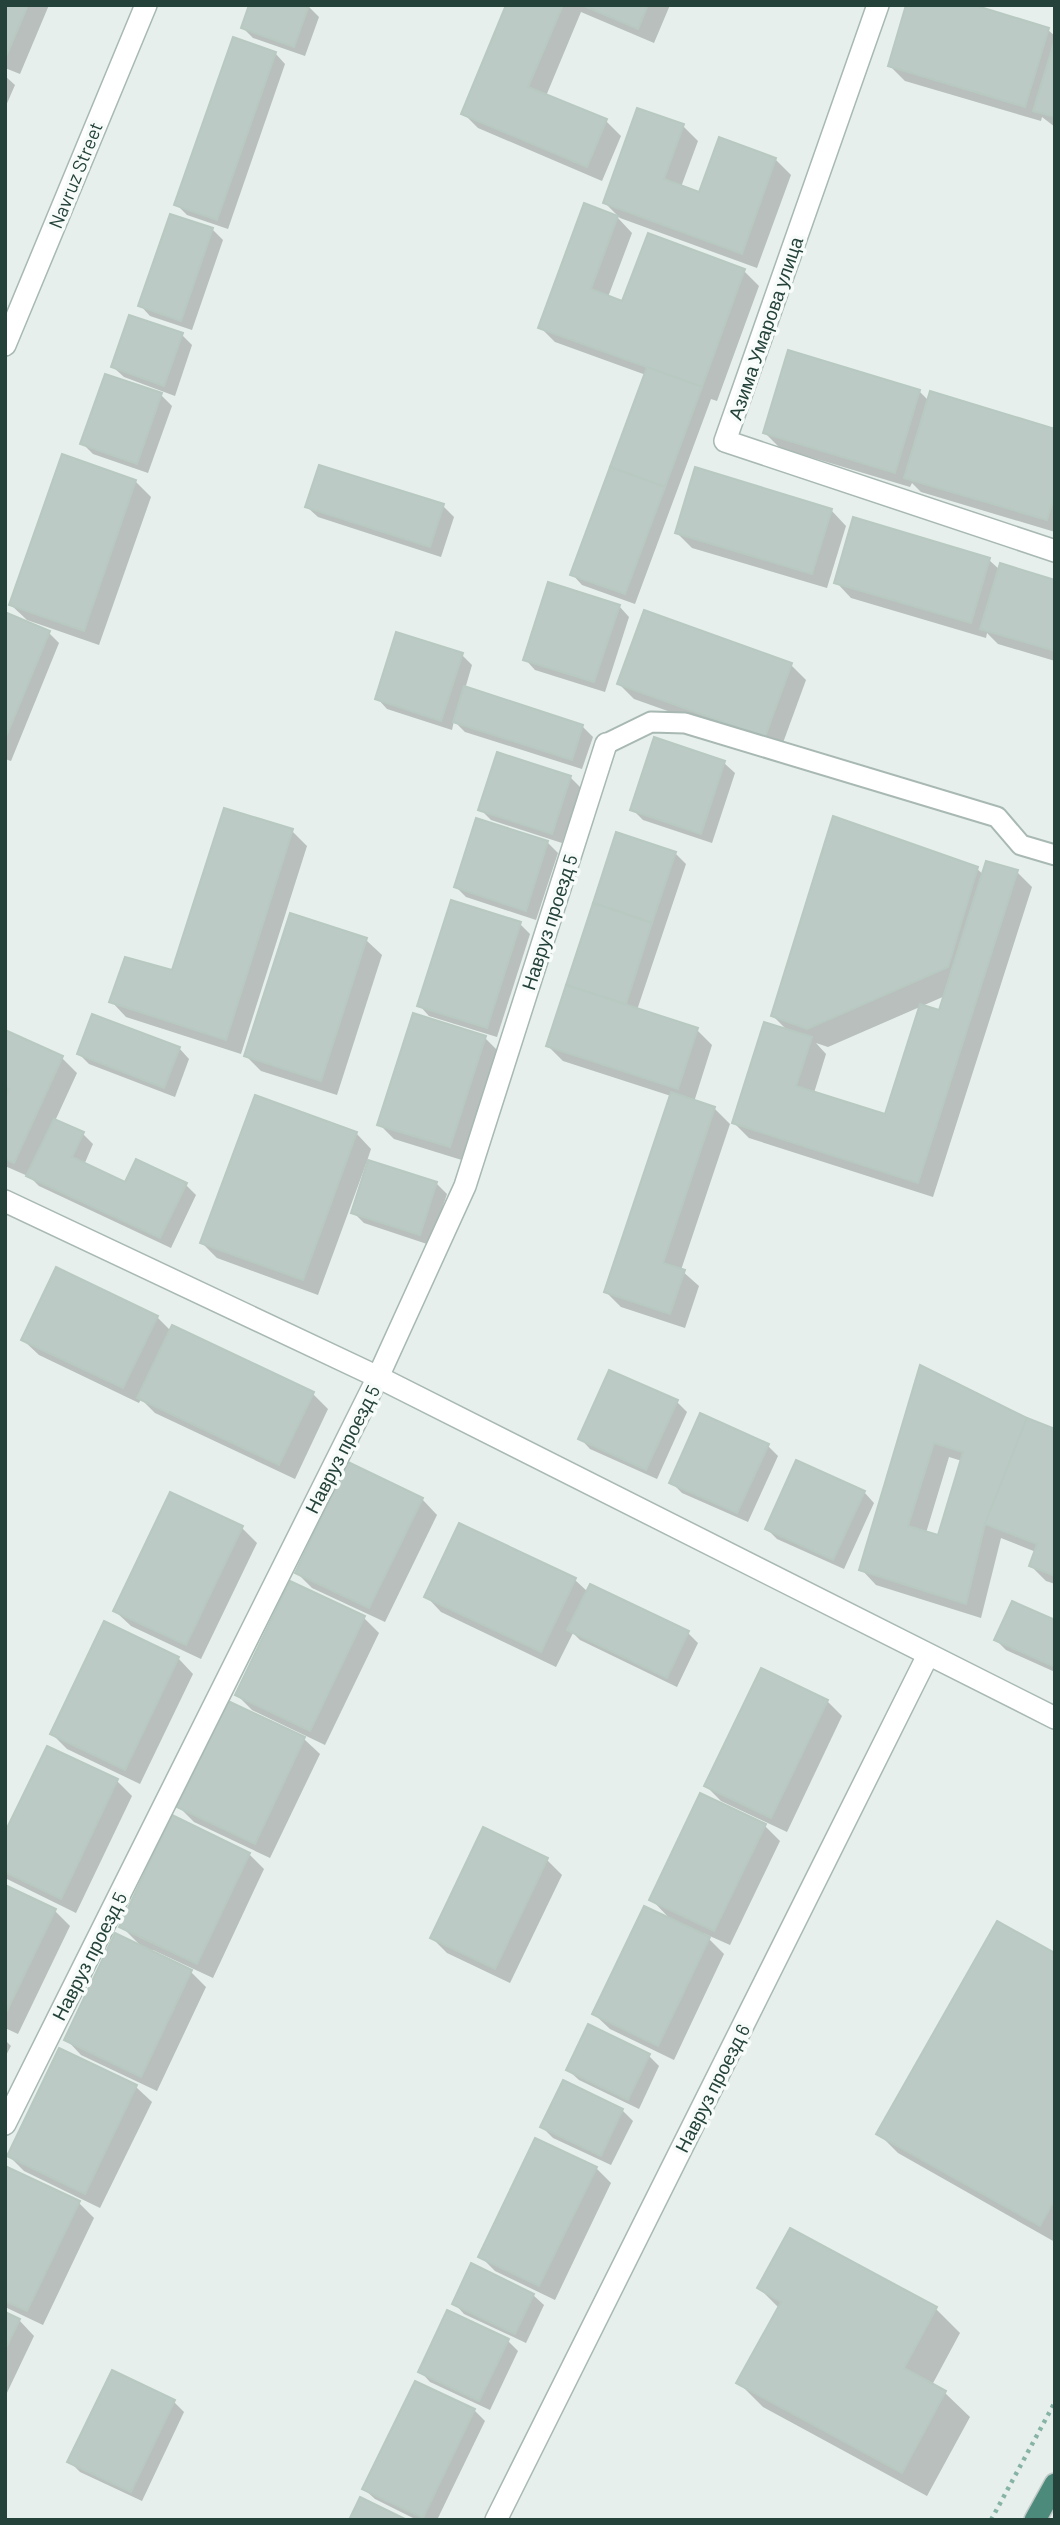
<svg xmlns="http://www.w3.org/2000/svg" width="1060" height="2525" font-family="Barlow,sans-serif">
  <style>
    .shadow { fill: #0003; fill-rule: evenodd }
    .building { fill: #bbcac4; stroke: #b8c9c2; stroke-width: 2; fill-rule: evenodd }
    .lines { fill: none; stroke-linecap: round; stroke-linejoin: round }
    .service-casing { stroke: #a8b8b2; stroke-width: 23 }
    .minor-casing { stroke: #a8b8b2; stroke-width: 24 }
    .tertiary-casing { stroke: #a8b8b2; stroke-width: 24 }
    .trunk-casing { stroke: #c2cac8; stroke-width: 24 }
    .path { stroke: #86b3a5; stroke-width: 4.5; stroke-dasharray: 3.5 5; stroke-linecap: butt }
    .service { stroke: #fff; stroke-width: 19 }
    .minor { stroke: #fff; stroke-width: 21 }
    .tertiary { stroke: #fff; stroke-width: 21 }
    .trunk { stroke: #4c8a7c; stroke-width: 21 }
    .labels { text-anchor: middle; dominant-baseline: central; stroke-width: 7; stroke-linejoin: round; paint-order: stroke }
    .street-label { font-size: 19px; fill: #24423a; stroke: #f7fbf9 }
  </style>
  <rect width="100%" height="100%" fill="#e6efeb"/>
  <g class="shadow">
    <polygon points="5,5 49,5 20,74 5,68"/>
    <polygon points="508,5 670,5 654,43 581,12 546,96 606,121 621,136 602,181 478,128 463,113"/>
    <polygon points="308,6 319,17 305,56 253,38 243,28"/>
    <polygon points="1048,30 1055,36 1055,127 1042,117 1041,121 905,81 890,66"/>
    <polygon points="275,53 285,64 228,229 187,215 176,204"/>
    <polygon points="5,76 15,85 5,108"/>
    <polygon points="683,126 698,141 681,187 700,194 775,159 791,175 757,268 620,218 605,203"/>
    <polygon points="171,216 213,230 223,240 192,330 150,316 140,305"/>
    <polygon points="617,217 632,233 608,297 623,303 744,271 759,286 717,401 711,399 635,604 582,585 572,574 646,375 555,342 540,327"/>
    <polygon points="182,335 192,345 175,396 124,377 113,367"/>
    <polygon points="919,391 929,401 1055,430 1055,532 921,492 912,483 910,487 780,448 765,433"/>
    <polygon points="161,395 172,406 148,473 93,454 82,443"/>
    <polygon points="135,481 151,497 99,645 27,620 11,605"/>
    <polygon points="443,506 454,517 441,557 318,517 307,507"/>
    <polygon points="831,510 846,526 827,588 692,548 677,533"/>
    <polygon points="989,560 1000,570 1055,581 1055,661 998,644 987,633 986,638 851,598 836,582"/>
    <polygon points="619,606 629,617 605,692 535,670 525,659"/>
    <polygon points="5,621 49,633 59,643 11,761 5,759"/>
    <polygon points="462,655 472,665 465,689 582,726 593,737 582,769 465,732 454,721 452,730 387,709 377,698"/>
    <polygon points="791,665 806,680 780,751 634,699 619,684"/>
    <polygon points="724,763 735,773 712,843 643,820 632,809"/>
    <polygon points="570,777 581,788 562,843 491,820 480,809"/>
    <polygon points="292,831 307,846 241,1054 126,1017 111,1001 173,972"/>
    <polygon points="617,834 675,853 686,864 637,1010 697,1030 712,1045 694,1102 715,1109 730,1124 681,1270 699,1286 685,1328 621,1307 606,1292 671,1096 563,1061 548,1046"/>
    <polygon points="547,842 558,853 536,920 466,897 456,887"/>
    <path d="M977,869l7,6 33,-3 15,15 -99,310 -184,-59 -15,-15 54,-92 -15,-15zM945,996l-5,16 -54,105 -72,-24 12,-39 -10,-11 12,4z"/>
    <polygon points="520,924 530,934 497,1037 429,1016 419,1005"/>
    <polygon points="366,940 382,955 337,1095 261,1071 246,1056"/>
    <polygon points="5,1032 62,1058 77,1073 55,1121 83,1134 93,1144 84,1165 126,1184 186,1185 196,1195 171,1248 39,1186 30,1177 5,1166 5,1101 8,1095 5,1094"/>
    <polygon points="485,1038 500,1053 465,1161 394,1139 379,1124"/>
    <polygon points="179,1048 189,1059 175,1097 89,1064 79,1054"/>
    <polygon points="356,1133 371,1149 367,1161 436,1183 447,1194 430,1245 364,1223 353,1212 369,1165 366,1164 318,1295 217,1258 202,1243"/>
    <polygon points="157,1317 171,1331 313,1394 328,1409 295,1479 155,1413 141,1399 139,1403 39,1355 23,1340"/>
    <path d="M921,1367l105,53 29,11v153l-9,-3 -15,-15 5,-14 -35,-14 -20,80 -105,-33 -15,-16zM949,1457l13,4 -23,76 -13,-4z"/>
    <polygon points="677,1402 687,1412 657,1479 590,1449 580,1438"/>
    <polygon points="768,1446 778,1456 748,1522 682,1493 671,1482"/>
    <polygon points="864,1492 874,1503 844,1569 777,1539 767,1529"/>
    <polygon points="422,1499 437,1515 385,1622 312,1588 297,1573"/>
    <polygon points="460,1525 575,1580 588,1592 688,1633 698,1643 677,1687 580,1640 573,1633 556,1667 441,1612 426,1596"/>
    <polygon points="242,1528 257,1543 201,1659 131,1626 115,1611"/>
    <polygon points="364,1618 379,1633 325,1745 252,1710 237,1695"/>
    <polygon points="1055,1622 1055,1672 1006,1650 996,1640"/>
    <polygon points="178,1658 193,1674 140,1784 67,1749 52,1734"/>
    <polygon points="827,1701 842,1716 787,1832 721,1801 706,1786"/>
    <polygon points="229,1703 304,1739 320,1754 270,1858 194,1822 179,1807"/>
    <polygon points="48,1748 117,1781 132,1796 76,1913 5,1878 5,1836"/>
    <polygon points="765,1826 780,1841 730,1945 703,1933 724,1954 674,2060 610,2029 594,2014 672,1921 651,1899"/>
    <polygon points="249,1854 264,1869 213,1978 153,1950 152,1953 191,1972 206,1987 157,2091 81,2055 66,2039 142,1947 121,1926"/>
    <polygon points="547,1860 562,1875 510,1983 447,1953 432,1938"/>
    <polygon points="5,1887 55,1911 70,1926 18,2034 5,2028"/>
    <polygon points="1055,1955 1055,2242 898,2153 879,2134"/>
    <polygon points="5,2040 11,2046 5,2057"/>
    <polygon points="60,2050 136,2087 152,2102 100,2208 24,2171 9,2156"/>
    <polygon points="649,2056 659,2066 639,2109 579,2080 568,2070"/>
    <polygon points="622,2110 633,2121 611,2165 553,2138 542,2127"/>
    <polygon points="5,2168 79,2203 94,2218 43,2325 5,2307"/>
    <polygon points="596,2168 611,2183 555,2300 495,2271 480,2256"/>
    <polygon points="759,2288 936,2309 960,2333 932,2385 945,2393 970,2417 927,2496 763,2407 738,2382 779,2308"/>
    <polygon points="533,2295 544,2305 526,2343 464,2314 454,2303"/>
    <polygon points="5,2314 19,2320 34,2336 5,2397"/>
    <polygon points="508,2341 518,2351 490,2410 430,2382 420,2371"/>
    <polygon points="174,2402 184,2412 142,2501 80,2472 69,2461"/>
    <polygon points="474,2410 485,2421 437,2520 417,2520 375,2499 364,2489"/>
  </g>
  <g class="building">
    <polygon points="5,5 28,5 5,59"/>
    <polygon points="249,5 309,5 294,47 241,28"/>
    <polygon points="506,5 563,5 528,87 607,119 587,167 461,114"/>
    <polygon points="582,5 648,5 638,29"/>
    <polygon points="906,5 974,5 1049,28 1025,107 888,66"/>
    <polygon points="233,37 276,52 217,220 174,205"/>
    <polygon points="1055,39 1055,117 1033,111"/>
    <polygon points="637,108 684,124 664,179 699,192 719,137 776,158 742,254 603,203"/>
    <polygon points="584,203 618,216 591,289 622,301 648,233 745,269 702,387 538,328"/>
    <polygon points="170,214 213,228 181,321 138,306"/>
    <polygon points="129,315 183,333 164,386 111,367"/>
    <polygon points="788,350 920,390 895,473 763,433"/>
    <polygon points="647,367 702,387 665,487 610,467"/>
    <polygon points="105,374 162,393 137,464 80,444"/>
    <polygon points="930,391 1055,429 1055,494 1047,520 904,478"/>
    <polygon points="62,454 136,480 84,631 9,605"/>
    <polygon points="319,465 444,504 430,547 305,507"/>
    <polygon points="610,467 665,487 625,594 570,575"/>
    <polygon points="695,467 832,509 812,574 675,533"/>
    <polygon points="853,517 990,558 971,623 834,583"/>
    <polygon points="1000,563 1055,580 1055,651 980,629"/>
    <polygon points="548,582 620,605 594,682 523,660"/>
    <polygon points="644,610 792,663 765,737 617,684"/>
    <polygon points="7,613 50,631 5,739 5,616"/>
    <polygon points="396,632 463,653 441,721 375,699"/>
    <polygon points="464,686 583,725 572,760 453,722"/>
    <polygon points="654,737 725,761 701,834 630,810"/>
    <polygon points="497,752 571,776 552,834 478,810"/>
    <polygon points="224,808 293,829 226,1040 109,1002 125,957 172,970"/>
    <polygon points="833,816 978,867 948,967 807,1029 771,1016"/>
    <polygon points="476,818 548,841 526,911 454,887"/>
    <polygon points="616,832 676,852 652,923 593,903"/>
    <polygon points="986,861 1018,870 918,1183 732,1123 764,1022 812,1037 796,1086 885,1114 920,1004 939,1010"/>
    <polygon points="451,900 521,922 487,1028 417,1006"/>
    <polygon points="593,903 652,923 626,1004 566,985"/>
    <polygon points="290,913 367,938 321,1081 244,1056"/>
    <polygon points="566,985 698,1028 678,1089 546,1046"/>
    <polygon points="413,1013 486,1036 450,1147 377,1125"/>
    <polygon points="92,1014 180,1047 164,1088 77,1054"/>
    <polygon points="5,1030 63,1056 14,1163 5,1159 5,1097 9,1089 5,1087"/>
    <polygon points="671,1092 715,1107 663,1263 685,1270 670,1314 604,1292"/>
    <polygon points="255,1095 357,1132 303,1280 200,1243"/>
    <polygon points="54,1119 84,1132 72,1157 125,1182 136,1159 187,1183 160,1238 26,1176"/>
    <polygon points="368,1160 437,1182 420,1235 351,1213"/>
    <polygon points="56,1267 158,1316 123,1388 21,1340"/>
    <polygon points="172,1325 314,1392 279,1465 137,1398"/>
    <path d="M920,1365l107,53 -42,106 -19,80 -107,-34zM934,1443l29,9 -25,83 -30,-9z"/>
    <polygon points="609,1370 678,1400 646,1470 578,1439"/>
    <polygon points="700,1413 769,1444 737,1513 669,1483"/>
    <polygon points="1027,1418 1055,1429 1055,1576 1029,1566 1037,1544 985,1524"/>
    <polygon points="796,1460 865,1491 833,1560 765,1529"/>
    <polygon points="348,1462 423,1498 369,1608 295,1573"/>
    <polygon points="170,1492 243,1526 186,1645 113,1611"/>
    <polygon points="459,1523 576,1578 541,1652 424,1597"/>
    <polygon points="290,1581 365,1616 310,1731 235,1695"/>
    <polygon points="590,1584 689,1631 667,1678 567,1630"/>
    <polygon points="1012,1601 1055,1620 1055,1667 994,1640"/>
    <polygon points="104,1621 179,1657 125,1770 50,1734"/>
    <polygon points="761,1668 828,1700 771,1818 704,1786"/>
    <polygon points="228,1701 305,1737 255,1844 177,1807"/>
    <polygon points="47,1746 118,1779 61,1899 5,1872 5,1832"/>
    <polygon points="700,1793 766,1824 714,1931 649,1900"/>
    <polygon points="172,1815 250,1853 197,1964 119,1927"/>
    <polygon points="483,1827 548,1858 495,1969 430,1938"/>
    <polygon points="5,1885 56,1909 5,2015"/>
    <polygon points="644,1906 710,1937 658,2046 592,2014"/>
    <polygon points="997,1921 1055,1953 1055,2199 1040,2226 876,2134"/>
    <polygon points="115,1933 192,1970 141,2077 64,2040"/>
    <polygon points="588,2024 650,2054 628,2100 566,2070"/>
    <polygon points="59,2048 137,2085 85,2194 7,2156"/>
    <polygon points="563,2080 623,2109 601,2156 540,2127"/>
    <polygon points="535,2138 597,2167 539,2286 478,2257"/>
    <polygon points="5,2166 80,2201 27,2311 5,2301"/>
    <polygon points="790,2228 937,2307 904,2368 946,2391 902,2473 736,2383 781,2302 757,2288"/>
    <polygon points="471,2263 534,2294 515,2334 452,2304"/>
    <polygon points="447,2310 509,2339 479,2401 418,2372"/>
    <polygon points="5,2312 20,2319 5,2350"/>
    <polygon points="112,2370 175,2400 131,2492 67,2462"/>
    <polygon points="415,2381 475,2409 423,2518 362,2489"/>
    <polygon points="360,2497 407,2520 349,2520"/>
  </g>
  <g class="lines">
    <defs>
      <polyline id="service" points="606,744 651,722 685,723 997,817 1021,845 1055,855"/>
      <g id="minor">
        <polyline points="878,5 725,441 1055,551"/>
        <polyline points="5,2124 378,1377 465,1186 606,744"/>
        <polyline points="496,2520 928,1655"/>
      </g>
      <g id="tertiary">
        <polyline points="5,345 146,5"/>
        <polyline points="5,1201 378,1377 1055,1718"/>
      </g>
      <polyline id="trunk" points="1035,2520 1055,2484"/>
    </defs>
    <use href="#service" class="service-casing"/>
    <use href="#minor" class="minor-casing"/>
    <use href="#tertiary" class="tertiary-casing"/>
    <use href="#trunk" class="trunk-casing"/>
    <polyline class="path" points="991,2520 1055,2402"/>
    <use href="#service" class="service"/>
    <use href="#minor" class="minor"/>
    <use href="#tertiary" class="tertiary"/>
    <use href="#trunk" class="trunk"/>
  </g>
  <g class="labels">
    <g class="street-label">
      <text transform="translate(75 175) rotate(-68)">Navruz Street</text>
      <text transform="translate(765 328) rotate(-71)">Азима Умарова улица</text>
      <text transform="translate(549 922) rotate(-72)">Навруз проезд 5</text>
      <text transform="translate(342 1449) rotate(-63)">Навруз проезд 5</text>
      <text transform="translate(89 1956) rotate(-63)">Навруз проезд 5</text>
      <text transform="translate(712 2088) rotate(-63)">Навруз проезд 6</text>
    </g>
  </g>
  <rect width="1060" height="2525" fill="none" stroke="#24423a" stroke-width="14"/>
</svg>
